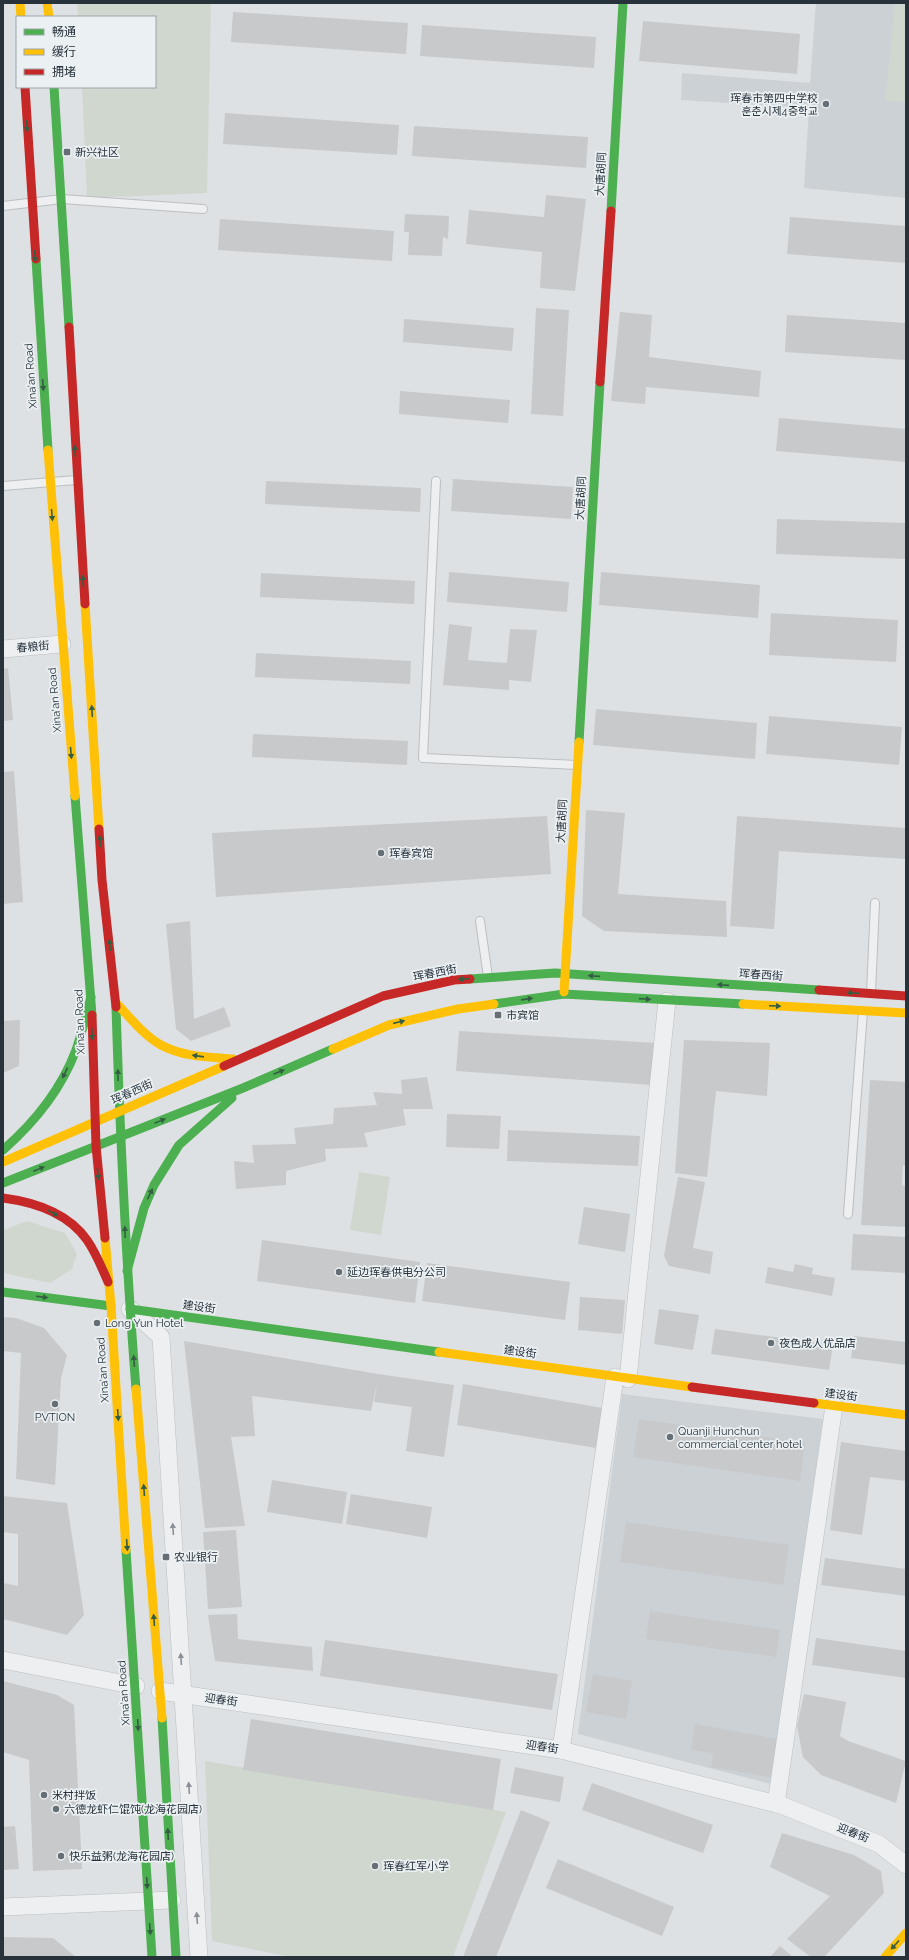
<svg xmlns="http://www.w3.org/2000/svg" width="909" height="1960" font-family="Raleway,'Noto Sans SC','Noto Sans KR',sans-serif">
  <style>
    .built { fill: #ccd1d6 }
    .green { fill: #d0d7cf }
    .building { fill: #c7c9cb }
    .lines { fill: none; stroke-linecap: round; stroke-linejoin: round }
    .lane-casing { stroke: #bcbfc1; stroke-width: 10 }
    .street-casing { stroke: #bcbfc1; stroke-width: 18 }
    .lane { stroke: #edeff0; stroke-width: 8 }
    .street { stroke: #edeff0; stroke-width: 17 }
    .fast { stroke: #4caf50; stroke-width: 9 }
    .slow { stroke: #ffc107; stroke-width: 9 }
    .jam { stroke: #c62828; stroke-width: 9 }
    .oneway { fill: #345e42 }
    .oneway2 { fill: #8a9096 }
    .poi-dot { fill: #676f76; stroke: #ebf0f3; stroke-width: 1.5 }
    .labels { text-anchor: middle; dominant-baseline: central; stroke-width: 3.5; stroke-linejoin: round; paint-order: stroke }
    .poi-label { font-size: 11px; fill: #27323b; stroke: #ebf0f3; text-anchor: start }
    .street-label { font-size: 11px; fill: #27323b; stroke: #ebf0f3 }
  </style>
  <rect width="100%" height="100%" fill="#dee1e3"/>
  <g class="built">
    <polygon points="816,3 906,3 906,198 804,188 809,108 681,100 682,73 810,83"/>
    <polygon points="622,1394 823,1419 771,1784 578,1734"/>
  </g>
  <g class="green">
    <polygon points="77,3 211,3 207,193 87,198 82,87 155,87 155,17 78,17"/>
    <polygon points="895,3 906,3 906,102 885,101"/>
    <polygon points="359,1172 390,1177 381,1235 350,1230"/>
    <polygon points="27,1221 65,1233 77,1254 72,1269 50,1283 3,1273 3,1230"/>
    <polygon points="205,1761 506,1812 453,1957 291,1957 212,1941"/>
  </g>
  <g class="building">
    <polygon points="233,12 408,23 406,54 231,42"/>
    <polygon points="643,21 800,34 797,74 639,61"/>
    <polygon points="422,25 596,37 594,68 420,56"/>
    <polygon points="225,113 399,125 397,155 223,144"/>
    <polygon points="414,126 588,137 586,168 412,156"/>
    <polygon points="546,195 586,199 575,291 540,288 542,252 466,244 469,210 544,217"/>
    <polygon points="405,214 449,216 448,239 443,237 442,256 408,255 409,232 404,232"/>
    <polygon points="790,217 906,226 906,263 787,254"/>
    <polygon points="220,219 394,231 392,261 218,250"/>
    <polygon points="536,308 569,310 563,416 531,414"/>
    <polygon points="620,312 652,315 649,357 761,371 759,397 646,387 645,404 611,401"/>
    <polygon points="787,315 906,323 906,360 785,352"/>
    <polygon points="404,319 514,328 512,351 403,342"/>
    <polygon points="400,391 510,400 508,423 399,414"/>
    <polygon points="779,418 906,429 906,462 776,451"/>
    <polygon points="453,479 573,487 571,519 451,511"/>
    <polygon points="266,481 421,488 420,512 265,504"/>
    <polygon points="777,519 906,523 906,559 776,554"/>
    <polygon points="449,572 569,582 567,612 447,602"/>
    <polygon points="601,572 760,585 758,618 599,605"/>
    <polygon points="261,573 415,581 414,604 260,597"/>
    <polygon points="771,613 898,620 896,662 769,655"/>
    <polygon points="449,624 472,627 468,660 507,663 510,629 537,630 531,682 509,680 509,690 443,685"/>
    <polygon points="256,653 411,661 410,684 255,677"/>
    <polygon points="8,668 13,720 3,721 3,669"/>
    <polygon points="596,709 757,723 755,759 593,745"/>
    <polygon points="769,716 902,727 899,765 766,754"/>
    <polygon points="253,734 408,741 407,765 252,757"/>
    <polygon points="14,771 23,902 3,904 3,772"/>
    <polygon points="586,810 625,813 618,894 726,901 727,937 604,931 582,916"/>
    <polygon points="547,816 551,874 216,897 212,833"/>
    <polygon points="737,816 906,828 906,859 779,851 774,929 730,926"/>
    <polygon points="190,921 194,1019 224,1007 231,1026 191,1041 176,1029 166,924"/>
    <polygon points="20,1020 19,1066 3,1073 3,1021"/>
    <polygon points="459,1031 656,1043 652,1085 456,1071"/>
    <polygon points="684,1040 770,1043 767,1096 716,1091 707,1177 675,1173"/>
    <polygon points="427,1077 433,1109 403,1109 406,1125 364,1133 368,1147 325,1149 326,1161 286,1171 286,1185 236,1189 234,1161 254,1163 252,1145 296,1144 294,1128 333,1124 334,1108 377,1105 373,1092 402,1094 401,1080"/>
    <polygon points="870,1080 906,1082 906,1166 903,1165 902,1185 906,1186 906,1227 861,1225"/>
    <polygon points="447,1114 501,1116 499,1149 446,1147"/>
    <polygon points="508,1130 640,1136 638,1166 507,1161"/>
    <polygon points="678,1177 705,1182 693,1248 713,1252 710,1274 669,1266 664,1256"/>
    <polygon points="584,1207 630,1214 625,1252 578,1244"/>
    <polygon points="853,1234 906,1237 906,1273 851,1270"/>
    <polygon points="262,1240 420,1262 415,1303 257,1281"/>
    <polygon points="427,1263 570,1282 565,1320 422,1301"/>
    <polygon points="795,1264 813,1268 812,1274 835,1278 832,1296 765,1283 768,1267 793,1272"/>
    <polygon points="580,1297 625,1300 622,1334 578,1330"/>
    <polygon points="659,1309 699,1315 693,1350 654,1344"/>
    <polygon points="3,1317 16,1318 44,1328 67,1355 61,1378 55,1485 16,1479 21,1353 3,1351"/>
    <polygon points="715,1329 833,1345 829,1370 711,1354"/>
    <polygon points="854,1336 906,1342 906,1365 851,1358"/>
    <polygon points="184,1341 378,1374 454,1385 444,1457 406,1451 412,1407 374,1402 377,1383 371,1411 252,1396 255,1436 231,1437 245,1526 205,1528"/>
    <polygon points="463,1384 603,1408 596,1448 457,1425"/>
    <polygon points="639,1419 805,1443 800,1481 633,1457"/>
    <polygon points="841,1442 906,1451 906,1481 870,1477 862,1535 830,1530"/>
    <polygon points="272,1480 347,1492 342,1524 267,1512"/>
    <polygon points="351,1494 432,1507 427,1538 346,1524"/>
    <polygon points="3,1496 67,1503 84,1615 67,1635 3,1619 3,1583 18,1586 18,1534 3,1532"/>
    <polygon points="626,1522 789,1545 783,1585 620,1562"/>
    <polygon points="236,1530 242,1607 208,1609 203,1532"/>
    <polygon points="825,1558 906,1569 906,1596 821,1585"/>
    <polygon points="650,1611 780,1630 776,1657 646,1639"/>
    <polygon points="237,1614 238,1639 312,1647 313,1671 215,1661 208,1615"/>
    <polygon points="816,1638 906,1651 906,1678 812,1665"/>
    <polygon points="325,1640 558,1674 552,1710 320,1676"/>
    <polygon points="593,1674 632,1681 626,1719 586,1712"/>
    <polygon points="3,1681 57,1695 74,1705 82,1869 33,1871 29,1760 3,1752"/>
    <polygon points="804,1694 846,1702 840,1736 848,1741 906,1761 896,1803 821,1775 803,1757 797,1726"/>
    <polygon points="251,1719 501,1759 493,1810 243,1770"/>
    <polygon points="695,1724 777,1739 770,1777 711,1767 713,1753 691,1750"/>
    <polygon points="515,1767 564,1777 560,1802 510,1793"/>
    <polygon points="592,1783 713,1825 703,1853 582,1810"/>
    <polygon points="521,1810 550,1822 496,1957 463,1957"/>
    <polygon points="15,1826 19,1869 3,1870 3,1827"/>
    <polygon points="782,1833 854,1855 881,1871 884,1893 824,1957 811,1957 787,1939 830,1896 770,1867"/>
    <polygon points="558,1859 674,1907 662,1936 546,1888"/>
    <polygon points="3,1937 53,1938 76,1957 3,1957"/>
    <polygon points="780,1946 793,1957 770,1957"/>
  </g>
  <g class="lines">
    <defs>
      <g id="lane">
        <polyline points="3,206 62,199 203,209"/>
        <polyline points="436,481 423,758 577,765"/>
        <polyline points="3,486 76,480"/>
        <polyline points="480,921 488,977"/>
        <polyline points="871,993 875,903"/>
        <polyline points="848,1214 863,1011"/>
      </g>
      <g id="street">
        <polyline points="3,649 62,644"/>
        <polyline points="130,1309 161,1337 199,1957"/>
        <polyline points="628,1379 667,1001"/>
        <polyline points="3,1660 136,1686"/>
        <polyline points="160,1691 561,1750 781,1805 879,1844 906,1865"/>
        <polyline points="561,1750 615,1377"/>
        <polyline points="776,1804 834,1406"/>
        <polyline points="3,1907 172,1900"/>
      </g>
    </defs>
    <use href="#lane" class="lane-casing"/>
    <use href="#street" class="street-casing"/>
    <use href="#lane" class="lane"/>
    <use href="#street" class="street"/>
    <g class="fast">
      <polyline points="54,87 69,327"/>
      <polyline points="611,211 623,3"/>
      <polyline points="36,259 48,450"/>
      <polyline points="579,742 600,382"/>
      <polyline points="75,796 92,1015"/>
      <polyline points="470,979 555,973 819,990"/>
      <polyline points="494,1004 564,994 743,1004"/>
      <path d="M116,1007c4,128 10,255 20,382"/>
      <path d="M3,1150c32,-28 58,-60 73,-100 6,-17 10,-35 15,-53"/>
      <polyline points="3,1183 243,1088 333,1049"/>
      <polyline points="127,1271 144,1208 154,1185 179,1145 232,1098"/>
      <polyline points="3,1292 111,1306"/>
      <polyline points="130,1309 439,1352"/>
      <polyline points="126,1550 152,1957"/>
      <polyline points="162,1718 176,1957"/>
    </g>
    <g class="slow">
      <polyline points="20,3 21,17"/>
      <polyline points="47,3 49,17"/>
      <polyline points="48,450 75,796"/>
      <polyline points="85,604 99,829"/>
      <polyline points="564,992 579,742"/>
      <path d="M116,1003c14,14 27,32 45,42 22,12 48,12 72,14"/>
      <polyline points="743,1004 906,1013"/>
      <polyline points="333,1049 389,1025 458,1009 494,1004"/>
      <polyline points="3,1162 224,1066"/>
      <polyline points="105,1238 111,1306 126,1550"/>
      <polyline points="439,1352 692,1387"/>
      <polyline points="136,1389 162,1718"/>
      <polyline points="814,1403 906,1415"/>
      <polyline points="885,1957 906,1933"/>
    </g>
    <g class="jam">
      <polyline points="25,87 36,259"/>
      <polyline points="69,327 85,604"/>
      <polyline points="600,382 611,211"/>
      <polyline points="99,829 102,880 116,1007"/>
      <polyline points="819,990 906,996"/>
      <polyline points="92,1015 96,1146 105,1238"/>
      <polyline points="224,1066 383,996 454,980 470,979"/>
      <path d="M3,1198c31,4 65,15 84,42 9,13 15,28 21,42"/>
      <polyline points="692,1387 814,1403"/>
    </g>
  </g>
  <defs><path id="oneway-solid" d="M-6-.8H1V-3.2L6.5 0L1 3.2V.8H-6Z"/></defs>
  <g class="oneway">
    <use href="#oneway-solid" transform="translate(27 126) rotate(87)"/>
    <use href="#oneway-solid" transform="translate(35 256) rotate(86)"/>
    <use href="#oneway-solid" transform="translate(43 385) rotate(86)"/>
    <use href="#oneway-solid" transform="translate(75 451) rotate(-93)"/>
    <use href="#oneway-solid" transform="translate(52 515) rotate(85)"/>
    <use href="#oneway-solid" transform="translate(83 581) rotate(-94)"/>
    <use href="#oneway-solid" transform="translate(92 711) rotate(-93)"/>
    <use href="#oneway-solid" transform="translate(71 753) rotate(85)"/>
    <use href="#oneway-solid" transform="translate(100 841) rotate(-93)"/>
    <use href="#oneway-solid" transform="translate(110 945) rotate(-97)"/>
    <use href="#oneway-solid" transform="translate(594 976) rotate(-176)"/>
    <use href="#oneway-solid" transform="translate(464 979) rotate(176)"/>
    <use href="#oneway-solid" transform="translate(723 985) rotate(-176)"/>
    <use href="#oneway-solid" transform="translate(853 993) rotate(-176)"/>
    <use href="#oneway-solid" transform="translate(527 999) rotate(-8)"/>
    <use href="#oneway-solid" transform="translate(645 999) rotate(4)"/>
    <use href="#oneway-solid" transform="translate(775 1006) rotate(3)"/>
    <use href="#oneway-solid" transform="translate(399 1022) rotate(-13)"/>
    <use href="#oneway-solid" transform="translate(92 1034) rotate(88)"/>
    <use href="#oneway-solid" transform="translate(198 1056) rotate(-172)"/>
    <use href="#oneway-solid" transform="translate(279 1072) rotate(-23)"/>
    <use href="#oneway-solid" transform="translate(65 1073) rotate(116)"/>
    <use href="#oneway-solid" transform="translate(118 1075) rotate(-91)"/>
    <use href="#oneway-solid" transform="translate(160 1121) rotate(-22)"/>
    <use href="#oneway-solid" transform="translate(39 1169) rotate(-22)"/>
    <use href="#oneway-solid" transform="translate(98 1174) rotate(84)"/>
    <use href="#oneway-solid" transform="translate(150 1194) rotate(-65)"/>
    <use href="#oneway-solid" transform="translate(53 1213) rotate(29)"/>
    <use href="#oneway-solid" transform="translate(125 1232) rotate(-93)"/>
    <use href="#oneway-solid" transform="translate(42 1297) rotate(7)"/>
    <use href="#oneway-solid" transform="translate(134 1361) rotate(-94)"/>
    <use href="#oneway-solid" transform="translate(118 1415) rotate(86)"/>
    <use href="#oneway-solid" transform="translate(144 1490) rotate(-94)"/>
    <use href="#oneway-solid" transform="translate(127 1545) rotate(86)"/>
    <use href="#oneway-solid" transform="translate(154 1620) rotate(-94)"/>
    <use href="#oneway-solid" transform="translate(138 1725) rotate(87)"/>
    <use href="#oneway-solid" transform="translate(168 1834) rotate(-93)"/>
    <use href="#oneway-solid" transform="translate(147 1883) rotate(87)"/>
    <use href="#oneway-solid" transform="translate(150 1929) rotate(86)"/>
    <use href="#oneway-solid" transform="translate(895 1945) rotate(132)"/>
  </g>
  <g class="oneway2">
    <use href="#oneway-solid" transform="translate(173 1529) rotate(-94)"/>
    <use href="#oneway-solid" transform="translate(181 1659) rotate(-94)"/>
    <use href="#oneway-solid" transform="translate(189 1788) rotate(-94)"/>
    <use href="#oneway-solid" transform="translate(197 1918) rotate(-94)"/>
  </g>
  <g class="poi-dot">
    <circle cx="826" cy="104" r="4"/>
    <rect x="63" y="148" width="8" height="8" rx="2"/>
    <circle cx="381" cy="853" r="4"/>
    <rect x="494" y="1011" width="8" height="8" rx="2"/>
    <circle cx="339" cy="1272" r="4"/>
    <circle cx="97" cy="1323" r="4"/>
    <circle cx="771" cy="1343" r="4"/>
    <circle cx="55" cy="1404" r="4"/>
    <circle cx="670" cy="1437" r="4"/>
    <rect x="162" y="1553" width="8" height="8" rx="2"/>
    <circle cx="44" cy="1795" r="4"/>
    <circle cx="56" cy="1809" r="4"/>
    <circle cx="61" cy="1856" r="4"/>
    <circle cx="375" cy="1866" r="4"/>
  </g>
  <g class="labels">
    <g class="poi-label">
      <text x="818" y="98" text-anchor="end">珲春市第四中学校<tspan x="818" dy="13">훈춘시제4중학교</tspan></text>
      <text x="75" y="152">新兴社区</text>
      <text x="389" y="853">珲春宾馆</text>
      <text x="506" y="1015">市宾馆</text>
      <text x="347" y="1272">延边珲春供电分公司</text>
      <text x="105" y="1323">Long Yun Hotel</text>
      <text x="779" y="1343">夜色成人优品店</text>
      <text x="55" y="1417" text-anchor="middle">PVTION</text>
      <text x="678" y="1431">Quanji Hunchun<tspan x="678" dy="13">commercial center hotel</tspan></text>
      <text x="174" y="1557">农业银行</text>
      <text x="52" y="1795">米村拌饭</text>
      <text x="64" y="1809">六德龙虾仁馄饨(龙海花园店)</text>
      <text x="69" y="1856">快乐益粥(龙海花园店)</text>
      <text x="383" y="1866">珲春红军小学</text>
    </g>
    <g class="street-label">
      <text transform="translate(601 174) rotate(-87)">大唐胡同</text>
      <text transform="translate(31 376) rotate(-94)">Xina'an Road</text>
      <text transform="translate(581 498) rotate(-87)">大唐胡同</text>
      <text transform="translate(33 647) rotate(-5)">春粮街</text>
      <text transform="translate(55 700) rotate(-95)">Xina'an Road</text>
      <text transform="translate(562 821) rotate(-87)">大唐胡同</text>
      <text transform="translate(435 973) rotate(-11)">珲春西街</text>
      <text transform="translate(761 975) rotate(4)">珲春西街</text>
      <text transform="translate(80 1022) rotate(-92)">Xina'an Road</text>
      <text transform="translate(132 1092) rotate(-24)">珲春西街</text>
      <text transform="translate(199 1307) rotate(8)">建设街</text>
      <text transform="translate(520 1352) rotate(8)">建设街</text>
      <text transform="translate(103 1370) rotate(-94)">Xina'an Road</text>
      <text transform="translate(841 1395) rotate(7)">建设街</text>
      <text transform="translate(124 1693) rotate(-94)">Xina'an Road</text>
      <text transform="translate(221 1700) rotate(8)">迎春街</text>
      <text transform="translate(542 1747) rotate(9)">迎春街</text>
      <text transform="translate(853 1833) rotate(21)">迎春街</text>
    </g>
  </g>
  <rect width="909" height="1960" fill="none" stroke="#27323b" stroke-width="8"/>
  <rect x="16" y="16" width="140" height="72" fill="#ebf0f3" stroke="#9da4a9"/>
  <rect x="24" y="29" width="20" height="6" fill="#4caf50" stroke="#9da4a9"/>
  <text x="52" y="36" font-size="12" fill="#27323b">畅通</text>
  <rect x="24" y="49" width="20" height="6" fill="#ffc107" stroke="#9da4a9"/>
  <text x="52" y="56" font-size="12" fill="#27323b">缓行</text>
  <rect x="24" y="69" width="20" height="6" fill="#c62828" stroke="#9da4a9"/>
  <text x="52" y="76" font-size="12" fill="#27323b">拥堵</text>
</svg>
